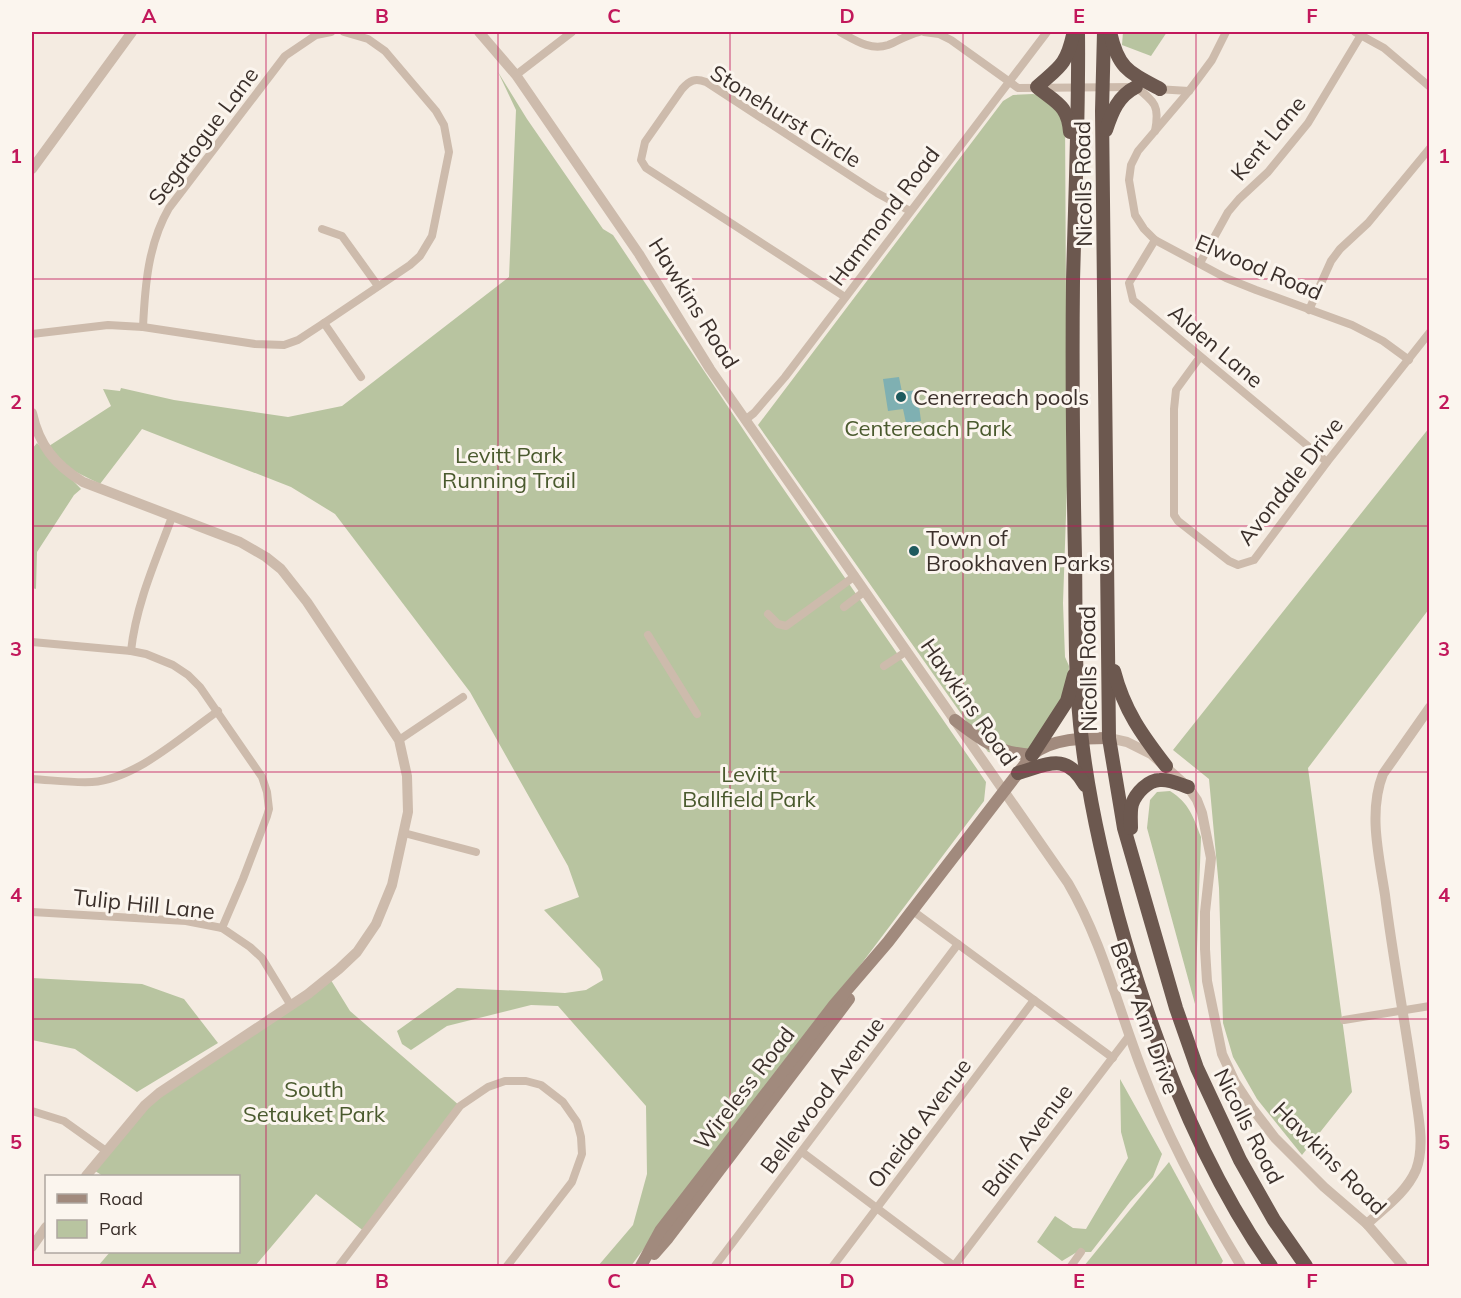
<svg xmlns="http://www.w3.org/2000/svg" width="1461" height="1298" font-family="Mulish,sans-serif">
  <style>
    .green { fill: #b8c4a0 }
    .water { fill: #7fb0b2 }
    .lines { fill: none; stroke-linecap: round; stroke-linejoin: round }
    .minor { stroke: #cdbbac; stroke-width: 8 }
    .tertiary { stroke: #cdbbac; stroke-width: 10 }
    .secondary { stroke: #a18a7d; stroke-width: 12 }
    .trunk { stroke: #6c584f; stroke-width: 14 }
    .grid { fill: none; stroke: #c2185b; stroke-width: 1.5; stroke-opacity: 0.55 }
    .poi-dot { fill: #1f5a5e; stroke: #fbf5ee; stroke-width: 2 }
    .labels { text-anchor: middle; dominant-baseline: central; stroke-width: 6; stroke-linejoin: round; paint-order: stroke }
    .street-label { font-size: 22px; fill: #3b302b; stroke: #fbf5ee }
    .poi-label { font-size: 22px; fill: #3b302b; stroke: #fbf5ee; text-anchor: start }
    .park-label { font-size: 22px; fill: #4a5a2e; stroke: #fbf5ee }
    .neatline { fill: none; stroke: #c2185b; stroke-width: 2 }
    .grid-label { font-size: 20px; text-anchor: middle; font-weight: bold; fill: #c2185b }
  </style>
  <rect width="100%" height="100%" fill="#f4ebe1"/>
  <g class="green">
    <polygon points="1123,32 1167,32 1151,56 1122,45"/>
    <polygon points="498,72 527,119 603,229 613,235 769,468 986,782 984,801 749,1113 746,1111 631,1266 598,1266 633,1225 647,1174 646,1106 558,1006 531,1005 447,1026 411,1050 402,1044 397,1031 457,988 565,993 586,990 603,980 600,969 544,910 579,897 568,866 470,692 335,514 291,487 142,429 100,484 68,468 49,446 111,406 103,389 120,391 121,388 174,400 288,417 342,406 509,277 516,110"/>
    <polygon points="1033,94 1042,96 1065,116 1067,486 1063,603 1065,657 1069,666 1068,684 1047,731 1023,754 1011,756 988,752 758,425 1003,101 1013,95"/>
    <polygon points="1429,428 1429,609 1308,768 1352,1092 1302,1155 1257,1099 1233,1057 1223,1023 1219,888 1209,779 1173,750"/>
    <polygon points="37,443 81,489 74,495 37,552 36,589 32,588 32,449"/>
    <path d="M1170,791c19,12 23,25 31,46l-6,167 -48,-176 3,-28 7,-8z"/>
    <polygon points="329,977 350,1011 460,1106 365,1232 316,1194 255,1266 98,1266 110,1252 238,1252 238,1176 103,1176 92,1169 145,1105"/>
    <polygon points="32,978 142,984 184,999 218,1043 137,1092 75,1049 32,1040"/>
    <polygon points="1120,1079 1162,1154 1153,1177 1130,1202 1091,1252 1077,1252 1062,1261 1037,1242 1055,1216 1073,1228 1086,1229 1128,1158 1121,1132"/>
    <polygon points="1169,1162 1223,1261 1220,1266 1084,1266"/>
  </g>
  <polygon class="water" points="899,377 902,392 917,390 921,421 906,423 903,409 888,411 883,379"/>
  <g class="lines">
    <g class="minor">
      <path d="M840,32c15,8 30,19 48,13 11,-4 18,-10 31,-13"/>
      <polyline points="924,32 939,34 951,40 1018,88 1134,87"/>
      <polyline points="1226,32 1212,60 1189,91 1138,151 1131,165 1129,180 1135,215 1144,229 1155,240 1226,278 1256,290 1352,325 1383,341 1409,360"/>
      <polyline points="1355,32 1384,48 1430,87"/>
      <polyline points="516,75 572,32"/>
      <path d="M1136,87c19,15 24,19 19,44"/>
      <polyline points="1156,89 1189,91"/>
      <polyline points="322,229 342,236 378,286"/>
      <polyline points="1155,240 1129,283 1133,300 1327,462"/>
      <polyline points="1200,263 1228,212 1239,199 1268,172 1308,123 1361,35"/>
      <path d="M845,297l-199,-129 -5,-8 4,-18 37,-53c8,-9 13,-11 24,-7l171,111 33,18"/>
      <polyline points="1309,310 1331,261 1340,249 1368,223 1430,148"/>
      <polyline points="324,323 361,377"/>
      <path d="M143,327c2,-41 5,-83 26,-119l116,-152 31,-21 15,-3"/>
      <polyline points="32,334 108,325 143,327 255,344 284,345 298,340 324,323 410,265 420,256 432,236 449,152 444,125 436,111 385,51 368,39 344,32"/>
      <polyline points="1200,357 1176,390 1174,409 1174,515 1178,521 1229,561 1238,565 1254,560 1327,462 1430,332"/>
      <polyline points="745,420 754,413 785,377 1047,32"/>
      <polyline points="844,607 865,591"/>
      <polyline points="768,614 778,624 786,626 855,576"/>
      <polyline points="648,635 697,714"/>
      <polyline points="32,642 131,651 146,654 173,665 188,675 200,687 262,777 267,792 269,809 267,816 243,879 222,928"/>
      <path d="M131,651c5,-47 25,-91 41,-134"/>
      <polyline points="884,666 907,651"/>
      <polyline points="399,740 463,697"/>
      <path d="M32,779c19,1 40,4 60,3 44,-3 90,-46 126,-71"/>
      <polyline points="404,833 476,852"/>
      <polyline points="913,911 1113,1058"/>
      <polyline points="32,912 186,921 222,928 250,947 262,958 290,1004"/>
      <polyline points="1344,1020 1430,1006"/>
      <polyline points="32,1111 64,1121 106,1151"/>
      <polyline points="802,1152 954,1266"/>
      <polyline points="339,1266 460,1106 488,1087 505,1081 526,1081 541,1085 563,1102 577,1122 581,1137 582,1154 572,1182 507,1266"/>
      <polyline points="715,1266 958,944"/>
      <polyline points="833,1266 1034,1000"/>
      <polyline points="954,1266 1129,1036"/>
      <polyline points="1071,1266 1081,1252"/>
    </g>
    <g class="tertiary">
      <path d="M479,32l37,43 123,179 71,115 358,514c34,58 50,125 74,187 26,69 61,133 99,196"/>
      <polyline points="32,169 132,32"/>
      <path d="M32,413c7,32 23,52 51,69l157,60 26,15 15,12 26,33 92,138 8,36 1,36 -16,73 -16,39 -19,28 -18,17 -31,25 -149,99 -14,12 -59,71"/>
      <polyline points="1109,738 1127,742 1151,754 1188,787 1197,800 1202,813 1211,858 1205,912 1205,949 1207,981 1222,1054 1235,1082 1252,1108 1275,1138 1324,1187 1367,1224 1403,1266"/>
      <path d="M1367,1224c17,-16 39,-31 49,-54 10,-26 1,-59 -2,-85 -9,-64 -21,-126 -29,-190 -6,-39 -17,-83 -2,-121l47,-67"/>
      <polyline points="32,1247 46,1227"/>
    </g>
    <g class="secondary">
      <path d="M955,720c26,20 43,33 77,35"/>
      <polyline points="654,1254 668,1238 849,999"/>
      <path d="M641,1266l19,-35 174,-226 54,-63 144,-187c20,-17 52,-17 77,-17"/>
    </g>
    <g class="trunk">
      <path d="M1078,32c1,83 -3,166 -5,249 -1,91 0,183 2,275 1,61 -1,124 7,185 8,68 24,134 43,200 33,113 78,228 146,325"/>
      <polyline points="1104,32 1102,111 1109,738 1124,828 1176,1008 1197,1068 1240,1160 1274,1220 1306,1266"/>
      <path d="M1110,32c8,36 18,40 50,57"/>
      <path d="M1106,130c6,-18 12,-34 30,-43"/>
      <path d="M1070,132c-2,-27 -14,-29 -33,-45 22,-20 29,-21 36,-52"/>
      <path d="M1114,671c10,39 28,64 52,95"/>
      <polyline points="1032,755 1067,701 1074,675"/>
      <path d="M1018,773c31,-9 48,-21 67,12"/>
      <path d="M1131,828c0,-7 -1,-17 1,-24 4,-11 16,-24 28,-24 9,-1 19,4 28,7"/>
    </g>
  </g>
  <path class="grid" d="M266,32v1234M498,32v1234M730,32v1234M963,32v1234M1196,32v1234M32,279h1398M32,526h1398M32,772h1398M32,1019h1398"/>
  <g class="poi-dot">
    <circle cx="901" cy="397" r="6"/>
    <circle cx="914" cy="551" r="6"/>
  </g>
  <g class="labels">
    <g class="street-label">
      <text transform="translate(786 116) rotate(32)">Stonehurst Circle</text>
      <text transform="translate(203 136) rotate(-53)">Segatogue Lane</text>
      <text transform="translate(1268 138) rotate(-50)">Kent Lane</text>
      <text transform="translate(1083 184) rotate(-91)">Nicolls Road</text>
      <text transform="translate(884 216) rotate(-53)">Hammond Road</text>
      <text transform="translate(1259 267) rotate(23)">Elwood Road</text>
      <text transform="translate(694 303) rotate(58)">Hawkins Road</text>
      <text transform="translate(1216 346) rotate(40)">Alden Lane</text>
      <text transform="translate(1290 481) rotate(-52)">Avondale Drive</text>
      <text transform="translate(1088 669) rotate(-91)">Nicolls Road</text>
      <text transform="translate(969 702) rotate(55)">Hawkins Road</text>
      <text transform="translate(144 904) rotate(6)">Tulip Hill Lane</text>
      <text transform="translate(1145 1018) rotate(70)">Betty Ann Drive</text>
      <text transform="translate(744 1088) rotate(-52)">Wireless Road</text>
      <text transform="translate(822 1095) rotate(-53)">Bellewood Avenue</text>
      <text transform="translate(919 1123) rotate(-53)">Oneida Avenue</text>
      <text transform="translate(1249 1126) rotate(63)">Nicolls Road</text>
      <text transform="translate(1027 1140) rotate(-53)">Balin Avenue</text>
      <text transform="translate(1330 1158) rotate(45)">Hawkins Road</text>
    </g>
    <g class="poi-label">
      <text x="913" y="397">Cenerreach pools</text>
      <text x="926" y="538">Town of<tspan x="926" dy="25">Brookhaven Parks</tspan></text>
    </g>
    <g class="park-label">
      <text x="928" y="428">Centereach Park</text>
      <text x="509" y="455">Levitt Park<tspan x="509" dy="25">Running Trail</tspan></text>
      <text x="749" y="774">Levitt<tspan x="749" dy="25">Ballfield Park</tspan></text>
      <text x="314" y="1089">South<tspan x="314" dy="25">Setauket Park</tspan></text>
    </g>
  </g>
  <rect width="1461" height="1298" fill="none" stroke="#fbf5ee" stroke-width="66"/>
  <rect x="45" y="1175" width="195" height="78" fill="#fbf5ee" stroke="#aea6a0" stroke-width="1.5"/>
  <rect x="57" y="1194" width="30" height="9" fill="#a18a7d" stroke="#aea6a0" stroke-width="1.5"/>
  <text x="99" y="1205" font-size="18" fill="#3b302b">Road</text>
  <rect x="57" y="1220" width="30" height="18" fill="#b8c4a0" stroke="#aea6a0" stroke-width="1.5"/>
  <text x="99" y="1235" font-size="18" fill="#3b302b">Park</text>
  <rect x="33" y="33" width="1395" height="1232" class="neatline"/>
  <g class="grid-label">
    <text x="149" y="23">A</text>
    <text x="382" y="23">B</text>
    <text x="614" y="23">C</text>
    <text x="847" y="23">D</text>
    <text x="1079" y="23">E</text>
    <text x="1312" y="23">F</text>
    <text x="16" y="163">1</text>
    <text x="1444" y="163">1</text>
    <text x="16" y="409">2</text>
    <text x="1444" y="409">2</text>
    <text x="16" y="656">3</text>
    <text x="1444" y="656">3</text>
    <text x="16" y="902">4</text>
    <text x="1444" y="902">4</text>
    <text x="16" y="1149">5</text>
    <text x="1444" y="1149">5</text>
    <text x="149" y="1288">A</text>
    <text x="382" y="1288">B</text>
    <text x="614" y="1288">C</text>
    <text x="847" y="1288">D</text>
    <text x="1079" y="1288">E</text>
    <text x="1312" y="1288">F</text>
  </g>
</svg>
